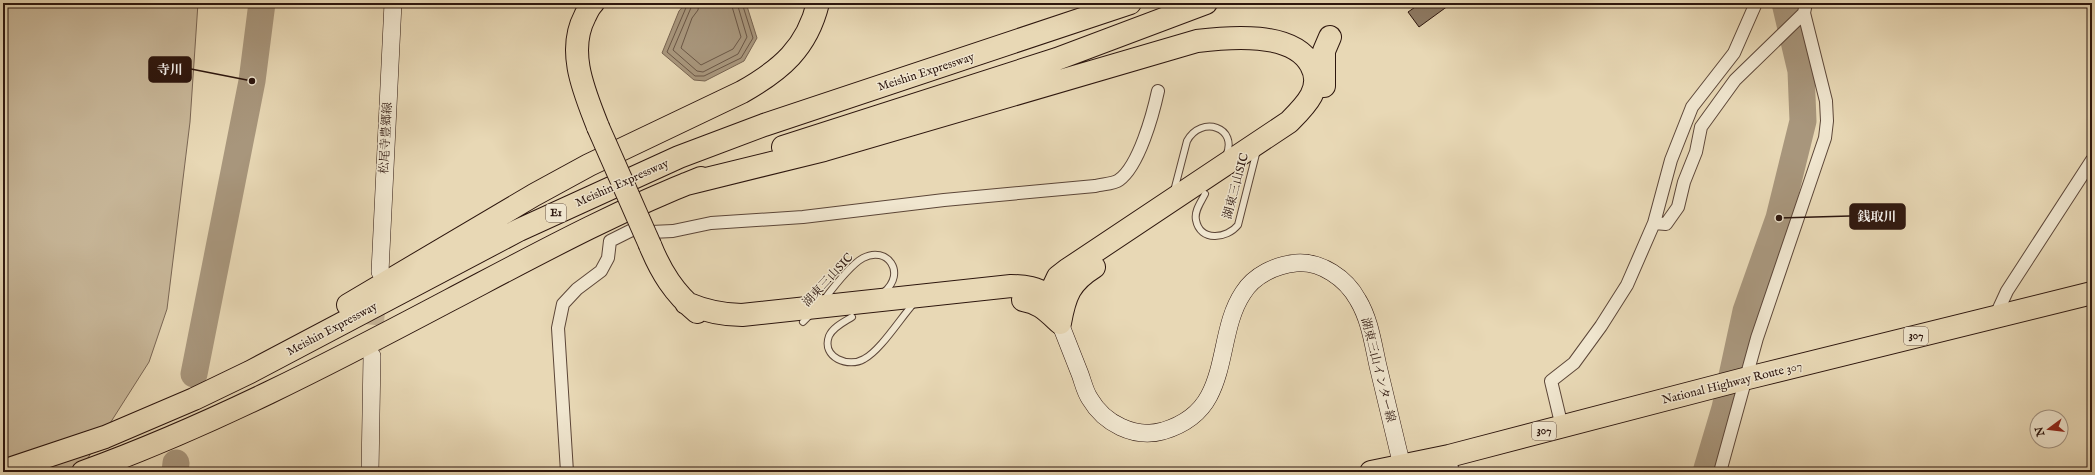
<svg xmlns="http://www.w3.org/2000/svg" width="2095" height="475" font-family="'IM FELL English','Noto Serif JP',serif">
<style>
.green{fill:#c8b799;stroke:#7a6654}
.water{fill:#a8967c;stroke:#776350}
.lines{fill:none;stroke-linecap:round;stroke-linejoin:round}
.shore{stroke:#6a5645;stroke-width:1}
.river{stroke:#a8967c;stroke-width:27}
.building{fill:#8e7b65;stroke:#2d160e}
.secondary-tunnel{stroke:#c3b194;stroke-width:17;stroke-dasharray:17 8;stroke-linecap:butt}
.lane-casing{stroke:#5c4638;stroke-width:8}
.street-casing{stroke:#5c4638;stroke-width:14}
.secondary-casing{stroke:#2d160e;stroke-width:18}
.highway-casing{stroke:#2d160e;stroke-width:24}
.lane{stroke:#f0e6cf;stroke-width:6}
.street{stroke:#f0e6cf;stroke-width:12}
.secondary{stroke:#f0e6cf;stroke-width:17}
.highway{stroke:#e8d8b5;stroke-width:22}
.highway-bridge-casing{stroke:#2d160e;stroke-width:24;stroke-linecap:butt}
.highway-bridge{stroke:#e8d8b5;stroke-width:22}
.labels{text-anchor:middle;dominant-baseline:central;stroke-width:3;stroke-linejoin:round;paint-order:stroke}
.shield{fill:#f0e6cf;stroke:#685448;stroke-width:1}
.shield-label{font-size:11px;font-weight:bold;fill:#2d160e}
.street-label{font-size:12px;fill:#2d160e;stroke:#f0e6cf}
.leader{fill:none;stroke:#2d160e;stroke-width:1.5}
.callout-dot{fill:#2d160e;stroke:#f0e6cf;stroke-width:1.5}
.callout{fill:#2d160e;stroke:#2d160e;stroke-width:1.5}
.callout-label{font-size:13px;text-anchor:middle;font-weight:bold;fill:#fff}
</style>
<rect width="100%" height="100%" fill="#e8d8b5"/>
<filter id="stains"><feTurbulence type="fractalNoise" baseFrequency=".005" numOctaves="4"/><feColorMatrix values="0 0 0 0 .2 0 0 0 0 .09 0 0 0 0 .02 0 0 0 .5 -.17"/></filter>
<radialGradient id="worn" r=".72"><stop offset=".6" stop-color="#630" stop-opacity="0"/><stop offset="1" stop-color="#630" stop-opacity=".3"/></radialGradient>
<path class="green" d="M3,3H198L190,122L167,309L149,362L79,472H3Z"/>
<path class="water" d="M686,3H746L757,38L744,61L705,81L694,80L662,53L679,11Z"/>
<g class="lines">
<path class="shore" d="M688,3L667,52L695,76H704L741,58L753,38L742,3
M693,3L673,50L697,71L703,72L738,54L747,37L737,3
M699,3L698,10L692,18L681,48L701,65L733,49L741,37L731,3"/>
<path class="river" d="M194,374L252,81L262,3
M175,472L176,463
M1706,472L1725,408L1746,311L1779,218L1803,121L1801,71L1785,3"/>
</g>
<path class="building" d="M1421,3H1452L1419,27L1408,12Z"/>
<g class="lines">
<path class="secondary-tunnel" d="M373,350L378,295"/>
<g class="lane-casing">
<path id="lane" d="M1174,191L1187,141C1201,115 1239,127 1226,156
M1205,194C1201,202 1194,211 1196,220C1200,242 1227,239 1238,225L1257,150
M823,301C832,289 850,265 863,258C887,245 907,273 884,292
M852,317C844,322 833,327 829,336C821,358 849,368 864,359C881,350 901,317 915,302
M803,322L811,314"/>
</g>
<g class="street-casing">
<path id="street" d="M1654,223L1666,224L1678,207L1684,182L1696,152L1701,127L1735,80L1804,13
M1995,317L2007,291L2092,160
M1562,427L1551,381L1574,363L1601,326L1627,285L1654,223L1671,160L1692,107L1734,53L1756,3
M1449,456L1453,472
M567,472L558,328L563,304L577,289L601,271L608,258L610,241L632,230L651,232L673,231L711,223L803,217L944,200L1095,186C1102,184 1114,184 1119,180C1139,166 1153,114 1158,91
M1720,472L1757,338L1825,138L1827,121L1826,101L1804,13L1806,3"/>
</g>
<g class="secondary-casing">
<path id="secondary" d="M380,272L393,3
M1056,313C1064,333 1072,354 1080,374C1083,382 1085,392 1090,399C1104,423 1134,439 1163,431C1183,425 1199,415 1209,396C1226,364 1223,323 1243,293C1254,275 1276,265 1296,263C1321,261 1346,278 1358,300C1370,320 1373,344 1378,366C1386,399 1394,432 1402,466
M370,472L372,356"/>
</g>
<g class="highway-casing">
<path id="highway" d="M593,3C589,7 587,12 585,16C566,52 585,93 598,127
M1324,86V51L1330,37
M783,147L1057,59L1206,3
M686,184L824,150L1197,41C1229,37 1293,31 1311,65C1324,88 1305,106 1289,122L1067,270L1058,277L1049,296C1036,288 1026,286 1011,286L742,315C722,315 705,311 686,303
M650,245C661,272 674,293 697,312
M1023,300C1039,302 1048,312 1060,323
M348,305L534,195L589,165L742,92C781,70 807,48 818,3
M1060,323C1065,295 1070,282 1094,267
M3,471L105,437L194,399L250,372L519,230L679,157L764,125L1130,3
M83,472C210,426 331,363 450,300C532,257 614,212 701,178
M1371,472L1449,456L1748,378L2092,293"/>
</g>
<use href="#lane" class="lane"/>
<use href="#street" class="street"/>
<use href="#secondary" class="secondary"/>
<use href="#highway" class="highway"/>
<g class="highway-bridge-casing">
<path id="highway-bridge" d="M598,127L650,245"/>
</g>
<use href="#highway-bridge" class="highway-bridge"/>
</g>
<g class="labels">
<g class="shield">
<rect x="546" y="204" width="20" height="18" rx="3"/>
<rect x="1904" y="327" width="24" height="18" rx="3"/>
<rect x="1532" y="422" width="24" height="18" rx="3"/>
</g>
<g class="shield-label">
<text x="556" y="213">E1</text>
<text x="1916" y="336">307</text>
<text x="1544" y="431">307</text>
</g>
<g class="street-label">
<text transform="translate(926 72) rotate(-18)">Meishin Expressway</text>
<text transform="translate(386 138) rotate(-87)">松尾寺豊郷線</text>
<text transform="translate(622 183) rotate(-24)">Meishin Expressway</text>
<text transform="translate(1236 186) rotate(-75)">湖東三山SIC</text>
<text transform="translate(828 280) rotate(-47)">湖東三山SIC</text>
<text transform="translate(332 329) rotate(-28)">Meishin Expressway</text>
<text transform="translate(1378 370) rotate(76)">湖東三山インター線</text>
<text transform="translate(1732 383) rotate(-14)">National Highway Route 307</text>
</g>
</g>
<path class="leader" d="M252 81L191 69M1779 218L1850 216"/>
<g class="callout-dot">
<circle cx="252" cy="81" r="4"/>
<circle cx="1779" cy="218" r="4"/>
</g>
<g class="callout">
<rect x="149" y="57" width="42" height="25" rx="4"/>
<rect x="1850" y="204" width="55" height="25" rx="4"/>
</g>
<g class="callout-label">
<text x="170" y="74">寺川</text>
<text x="1877" y="221">銭取川</text>
</g>
<rect width="2095" height="475" fill="none" stroke="#e8d8b5" stroke-width="16"/>
<rect x="4" y="4" width="2087" height="467" fill="none" stroke="#2d160e" stroke-width="2"/>
<rect x="8" y="8" width="2079" height="459" fill="none" stroke="#2d160e"/>
<g transform="translate(2049 429) rotate(255)"><circle r="19" fill="#f0e6cf" stroke="#a29382"/>
<path d="M0-3L7 15L0 10L-7 15Z" fill="#8f2418"/>
<text y="-6" font-size="11" font-weight="bold" text-anchor="middle" fill="#2d160e">N</text>
</g>
<rect width="100%" height="100%" filter="url(#stains)"/>
<rect width="100%" height="100%" fill="url(#worn)"/>
</svg>
